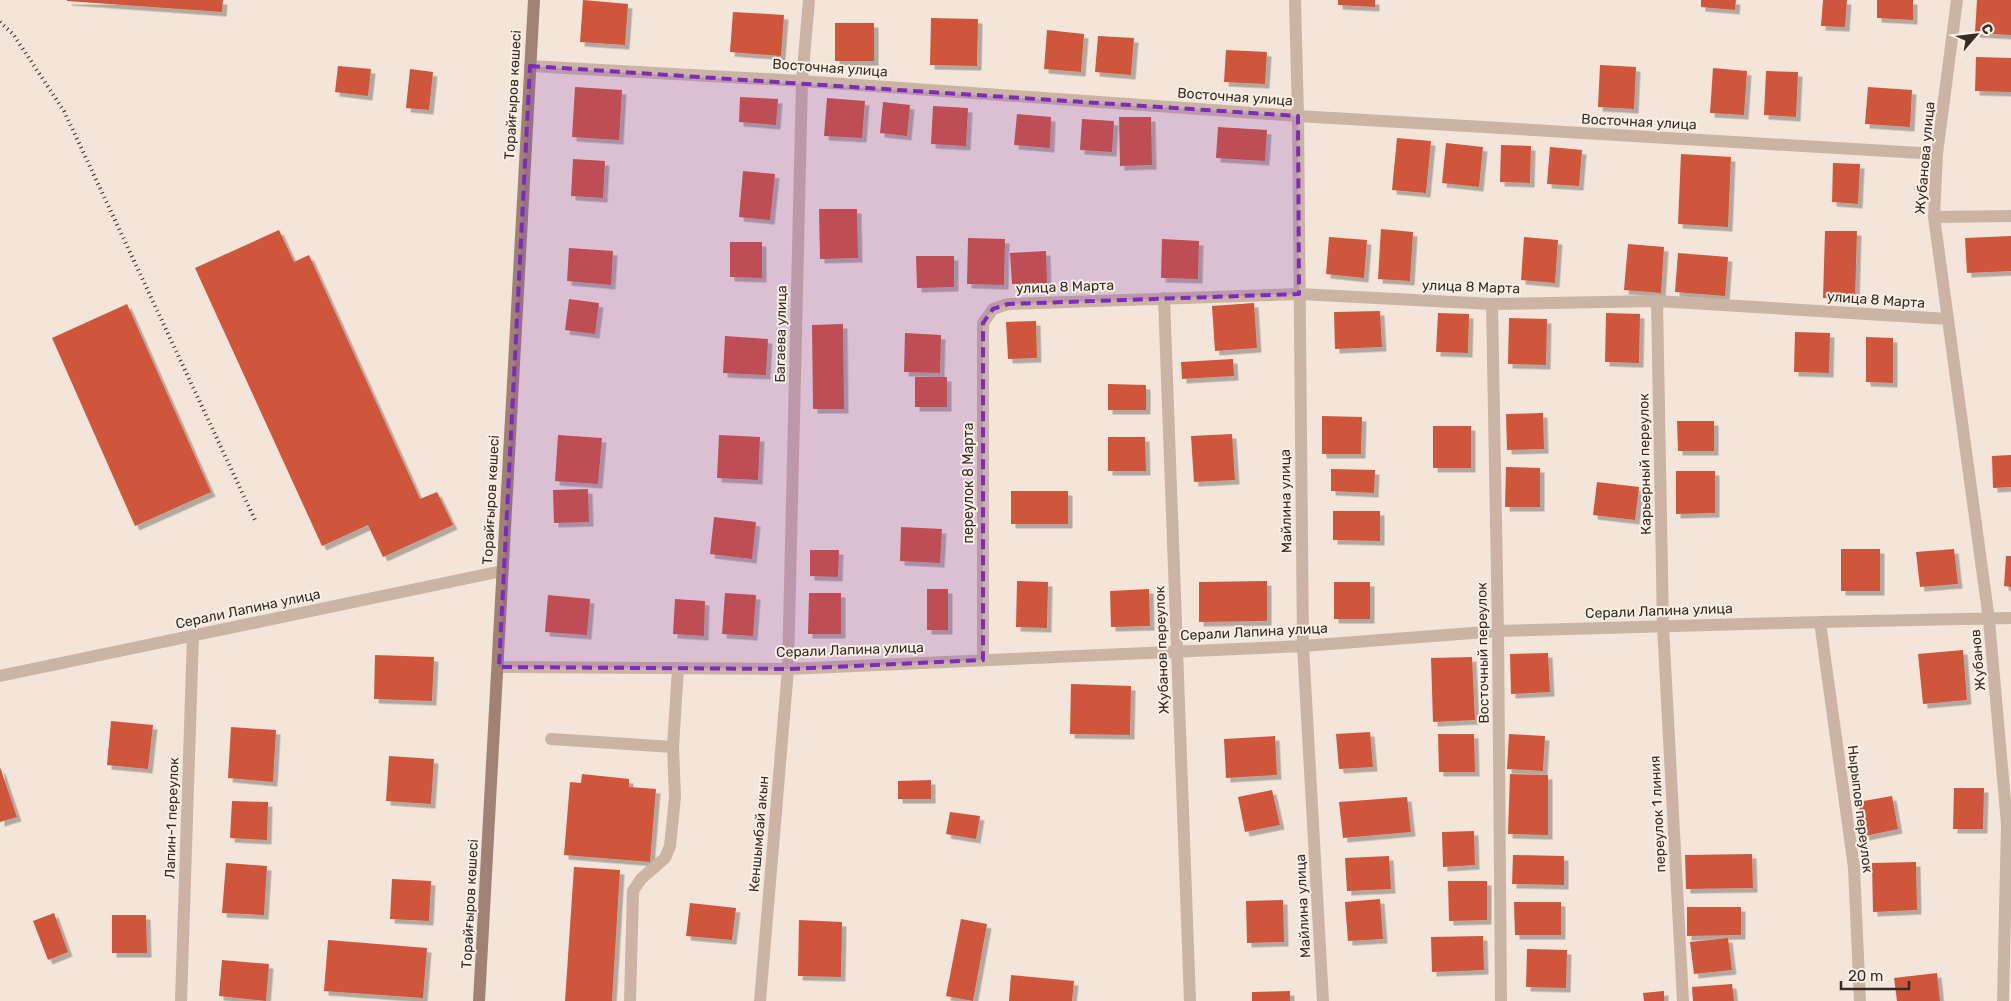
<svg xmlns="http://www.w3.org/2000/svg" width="2011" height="1001" font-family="Rubik,sans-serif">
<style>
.building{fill:#cf563b;filter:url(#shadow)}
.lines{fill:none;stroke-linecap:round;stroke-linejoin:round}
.lane{stroke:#ccb4a4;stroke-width:12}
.street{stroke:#ccb4a4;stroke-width:12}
.secondary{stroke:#a08275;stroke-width:12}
.rail{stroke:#372b26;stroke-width:4;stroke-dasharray:1 4;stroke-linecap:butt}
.marked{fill:#7b2cbf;fill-opacity:0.2;stroke:#7b2cbf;stroke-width:4;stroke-dasharray:10 6;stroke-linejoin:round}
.labels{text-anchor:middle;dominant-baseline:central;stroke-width:4;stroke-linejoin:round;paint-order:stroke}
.street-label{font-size:14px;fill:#372b26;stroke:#fbf0e6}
</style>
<defs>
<filter id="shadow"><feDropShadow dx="4.5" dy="4.5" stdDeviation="0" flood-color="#0004"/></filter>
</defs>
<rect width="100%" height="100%" fill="#f3e5d9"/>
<path class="building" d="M67,0H223L222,12L67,1Z
M583,0L628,4L625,45L580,42Z
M1338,0H1375V7L1338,5Z
M1701,0H1736L1735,10L1701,7Z
M1823,0H1847L1845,27L1821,26Z
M1877,0H1913V20L1877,18Z
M1977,0H2011V35L1975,33Z
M733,12L784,15L781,56L730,52Z
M931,18L978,19L977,66L930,65Z
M835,23H874V61H835Z
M1047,30L1084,34L1081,72L1044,69Z
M1098,36L1134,38L1131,75L1095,72Z
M1226,50L1267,52L1265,84L1224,82Z
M1976,57L2011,58V92L1975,91Z
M1600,65L1636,67L1634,109L1598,107Z
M338,66L371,69L368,96L335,92Z
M1713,68L1747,71L1744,115L1710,113Z
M410,69L433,72L429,110L406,108Z
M1766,71L1798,72L1796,117L1764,115Z
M575,87L622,90L619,140L572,137Z
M1868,87L1912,90L1910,127L1865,124Z
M740,97L778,99L776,125L739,122Z
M827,98L865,101L862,138L824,136Z
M883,102L910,105L907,136L880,133Z
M933,106L968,108L966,146L931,144Z
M1017,114L1051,117L1050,148L1014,145Z
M1119,117H1151L1152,165L1120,166Z
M1082,119L1114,121L1112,152L1080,150Z
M1218,127L1267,130L1265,161L1216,158Z
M1397,138L1431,141L1426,193L1392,190Z
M1446,143L1483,147L1479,187L1442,183Z
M1501,145L1531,146L1530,183L1500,182Z
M1550,147L1582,150L1579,186L1547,184Z
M1681,154L1731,157L1728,227L1678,224Z
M573,159L605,161L603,198L571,196Z
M1833,163L1860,164L1858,204L1832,202Z
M743,171L775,174L770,220L739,217Z
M819,209H857L858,258L820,259Z
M1381,229L1413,232L1410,281L1378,279Z
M279,230L294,262L309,255L420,499L437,492L453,525L383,557L368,525L322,546L195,268Z
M1825,231H1857L1855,299L1823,298Z
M2011,236V271L1967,273L1965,238Z
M1329,237L1367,240L1364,278L1326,274Z
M1524,237L1558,240L1555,283L1521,280Z
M968,238L1005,239L1004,285L967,284Z
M1162,239L1199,241L1198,279L1161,278Z
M730,242H762V278L730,277Z
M1628,244L1664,247L1661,293L1624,290Z
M569,248L613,251L611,285L567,281Z
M1046,251L1047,283L1012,284L1010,253Z
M1678,253L1728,257L1725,296L1675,292Z
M916,256H954V287L917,288Z
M569,299L599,303L595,334L565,330Z
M1254,303L1257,348L1215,351L1212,306Z
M127,304L211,492L135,526L52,338Z
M1380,311L1382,347L1335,349L1334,312Z
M1438,313L1469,314L1468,353L1436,352Z
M1606,313L1640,314L1639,363L1605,362Z
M1509,318L1547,319L1546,365L1508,364Z
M1036,321L1037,358L1008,359L1006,322Z
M843,324L844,409H813L812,325Z
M1795,332L1830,333L1829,373L1794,372Z
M905,333L941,335L940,373L904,372Z
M725,336L768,339L766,375L723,373Z
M1866,337L1893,338V383L1866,382Z
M1233,359L1234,376L1182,379L1181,362Z
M915,377H947V407H915Z
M1108,384L1146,385V410H1108Z
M1543,413L1544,449L1507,450L1506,414Z
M1322,416L1362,417L1361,454H1322Z
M1677,421H1714V451H1678Z
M1433,426H1471V468H1433Z
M1232,434L1235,480L1194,482L1191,436Z
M558,435L602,438L598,484L555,481Z
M719,435L760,437L758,480L717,478Z
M1108,437H1145L1146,471H1108Z
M2011,455V487L1993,488L1992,456Z
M1506,467L1540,468V507H1505Z
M1331,469L1375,470L1374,493L1331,491Z
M1676,471H1715V513L1676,514Z
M1597,482L1639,487L1635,520L1593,515Z
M588,489L589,522L554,523L553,490Z
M1011,491H1068V524H1011Z
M1333,511H1380V541L1333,540Z
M714,517L756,522L752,559L710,554Z
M901,527L942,529L940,563L900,561Z
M1841,549H1880V591H1841Z
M1954,549L1958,584L1920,587L1916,552Z
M810,550H839L838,577L810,576Z
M2006,556H2011V587L2004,586Z
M1017,581L1048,582L1047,628L1016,627Z
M1267,581V621L1199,622V582Z
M1334,582H1370V619H1334Z
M927,589H948V630H927Z
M1149,589L1150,626L1111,627L1110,591Z
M725,593L756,595L753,636L722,634Z
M809,593H841V634H808Z
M548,595L590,599L587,635L545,632Z
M675,599L705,601L704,636L673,634Z
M1963,650L1967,700L1923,704L1918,654Z
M1548,653L1550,692L1511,694L1510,654Z
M375,655L434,657L432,701L374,699Z
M1472,657L1475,720L1433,722L1431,658Z
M1071,684L1131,686L1130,735L1070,734Z
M111,721L153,725L148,769L107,765Z
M231,727L276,730L273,782L228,778Z
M1370,732L1373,767L1339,769L1336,734Z
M1438,734H1474L1475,772H1439Z
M1509,734L1545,736L1543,771L1507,769Z
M1275,736L1277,775L1226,778L1224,739Z
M389,756L434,759L431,804L386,801Z
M0,767L17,817L0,822Z
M582,774L629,779V787L656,789L650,862L564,855L570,782L581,783Z
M1510,774L1548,775V835L1508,834Z
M931,780V799H898V781Z
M1954,788H1984L1983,829H1953Z
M1272,790L1280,825L1245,832L1238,797Z
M1892,796L1898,829L1865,836L1858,802Z
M1407,797L1411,832L1343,838L1339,802Z
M232,801L268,802L267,840L230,838Z
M950,812L980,816L976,839L946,834Z
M1474,831L1475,865L1443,867L1442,832Z
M1752,854L1753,888L1686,889L1685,855Z
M1513,855L1564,856V885L1512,884Z
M1389,856L1391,889L1347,891L1345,858Z
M1916,862L1917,910L1873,912L1872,863Z
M226,863L267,866L264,915L222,913Z
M574,867L620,870L612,1001H565Z
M392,879L431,881L429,921L390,919Z
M1448,881H1487V920L1449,921Z
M1380,899L1383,939L1348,941L1345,902Z
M1283,900L1284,942L1247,943L1246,901Z
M1514,902H1561V935H1515Z
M690,903L736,908L732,940L686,936Z
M1687,907H1741V935L1687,936Z
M54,913L68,952L48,960L33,921Z
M112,915H146L147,953H112Z
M961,919L987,924L973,1001L946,996Z
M799,920L842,922L841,977L798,976Z
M1483,936L1484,970L1432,972L1431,937Z
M1728,938L1732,970L1694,974L1690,942Z
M328,940L427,948L423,998L324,991Z
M1527,949L1567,950L1566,988L1526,987Z
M222,960L269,964L266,1001L219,996Z
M1937,973L1940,1001H1897L1894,978Z
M1011,975L1074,981L1072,1001H1009Z
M1732,984L1734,1001H1693L1692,987Z
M1290,991V1001H1252V992Z
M1664,991V1001H1644L1643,993Z"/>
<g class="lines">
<path class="lane" d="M551,739L673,747
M630,1001L633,891L641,879L665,858L670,846L675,797L673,747L678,668"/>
<path class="street" d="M1295,0L1298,116L1303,646L1323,1001
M1957,0L1937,154L1934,217L1989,620L2007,824L2003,1001
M530,66L802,81L1298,116L1937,154
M1934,217L2011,216
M1164,298L1190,1001
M1657,301L1663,626L1683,1001
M1492,304L1498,631L1501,1001
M1820,622L1854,868L1860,1001
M983,660V323L993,309L1008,304L1299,294L1492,304L1657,301L1948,319
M499,667L788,669L1303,646L1498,631L1820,622L2011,618
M0,676L502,571
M181,1001L193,635
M760,1001L788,669L802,81L809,0"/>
<path class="secondary" d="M479,1001L534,0"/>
<path class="rail" d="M0,22L13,34L64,111L255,520"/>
</g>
<path class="marked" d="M530,66L1298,116L1299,294L1008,304L993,309L983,323V660L788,669L499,667Z"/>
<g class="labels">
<g class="street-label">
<text transform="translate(830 68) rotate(4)">Восточная улица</text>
<text transform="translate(513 95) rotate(-87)">Торайғыров көшесі</text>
<text transform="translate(1235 97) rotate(4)">Восточная улица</text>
<text transform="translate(1639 122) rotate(3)">Восточная улица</text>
<text transform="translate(1925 158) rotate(-85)">Жубанова улица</text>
<text transform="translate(1065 287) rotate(-2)">улица 8 Марта</text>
<text transform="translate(1471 287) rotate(2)">улица 8 Марта</text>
<text transform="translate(1876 300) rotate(4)">улица 8 Марта</text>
<text transform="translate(781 334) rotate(-89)">Багаева улица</text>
<text transform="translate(1645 464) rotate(-91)">Карьерный переулок</text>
<text transform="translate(968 483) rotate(-90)">переулок 8 Марта</text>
<text transform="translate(491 500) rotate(-87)">Торайғыров көшесі</text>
<text transform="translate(1286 501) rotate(-91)">Майлина улица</text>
<text transform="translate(248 609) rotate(-12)">Серали Лапина улица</text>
<text transform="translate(1659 611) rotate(-2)">Серали Лапина улица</text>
<text transform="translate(1254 632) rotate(-3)">Серали Лапина улица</text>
<text transform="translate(850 650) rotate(-2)">Серали Лапина улица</text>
<text transform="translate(1162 650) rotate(-92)">Жубанов переулок</text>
<text transform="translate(1483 653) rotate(-91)">Восточный переулок</text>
<text transform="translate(1978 660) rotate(-95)">Жубанов</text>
<text transform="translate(1860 809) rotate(83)">Нырыпов переулок</text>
<text transform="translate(1658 814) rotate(-93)">переулок 1 линия</text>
<text transform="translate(172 818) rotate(-88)">Лапин-1 переулок</text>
<text transform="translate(759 834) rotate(-85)">Кеншымбай акын</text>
<text transform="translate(470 904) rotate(-87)">Торайғыров көшесі</text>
<text transform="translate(1303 906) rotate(-93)">Майлина улица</text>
</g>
</g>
<g transform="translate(1976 35) rotate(62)" stroke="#fbf0e6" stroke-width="4" paint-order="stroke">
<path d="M0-4L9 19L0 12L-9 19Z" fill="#372b26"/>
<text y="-8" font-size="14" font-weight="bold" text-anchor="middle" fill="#372b26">С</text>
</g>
<path d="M1841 981v8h68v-8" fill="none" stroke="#372b26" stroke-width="2.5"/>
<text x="1848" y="981" font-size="15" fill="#372b26" stroke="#fbf0e6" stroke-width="4" paint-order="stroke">20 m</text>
</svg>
